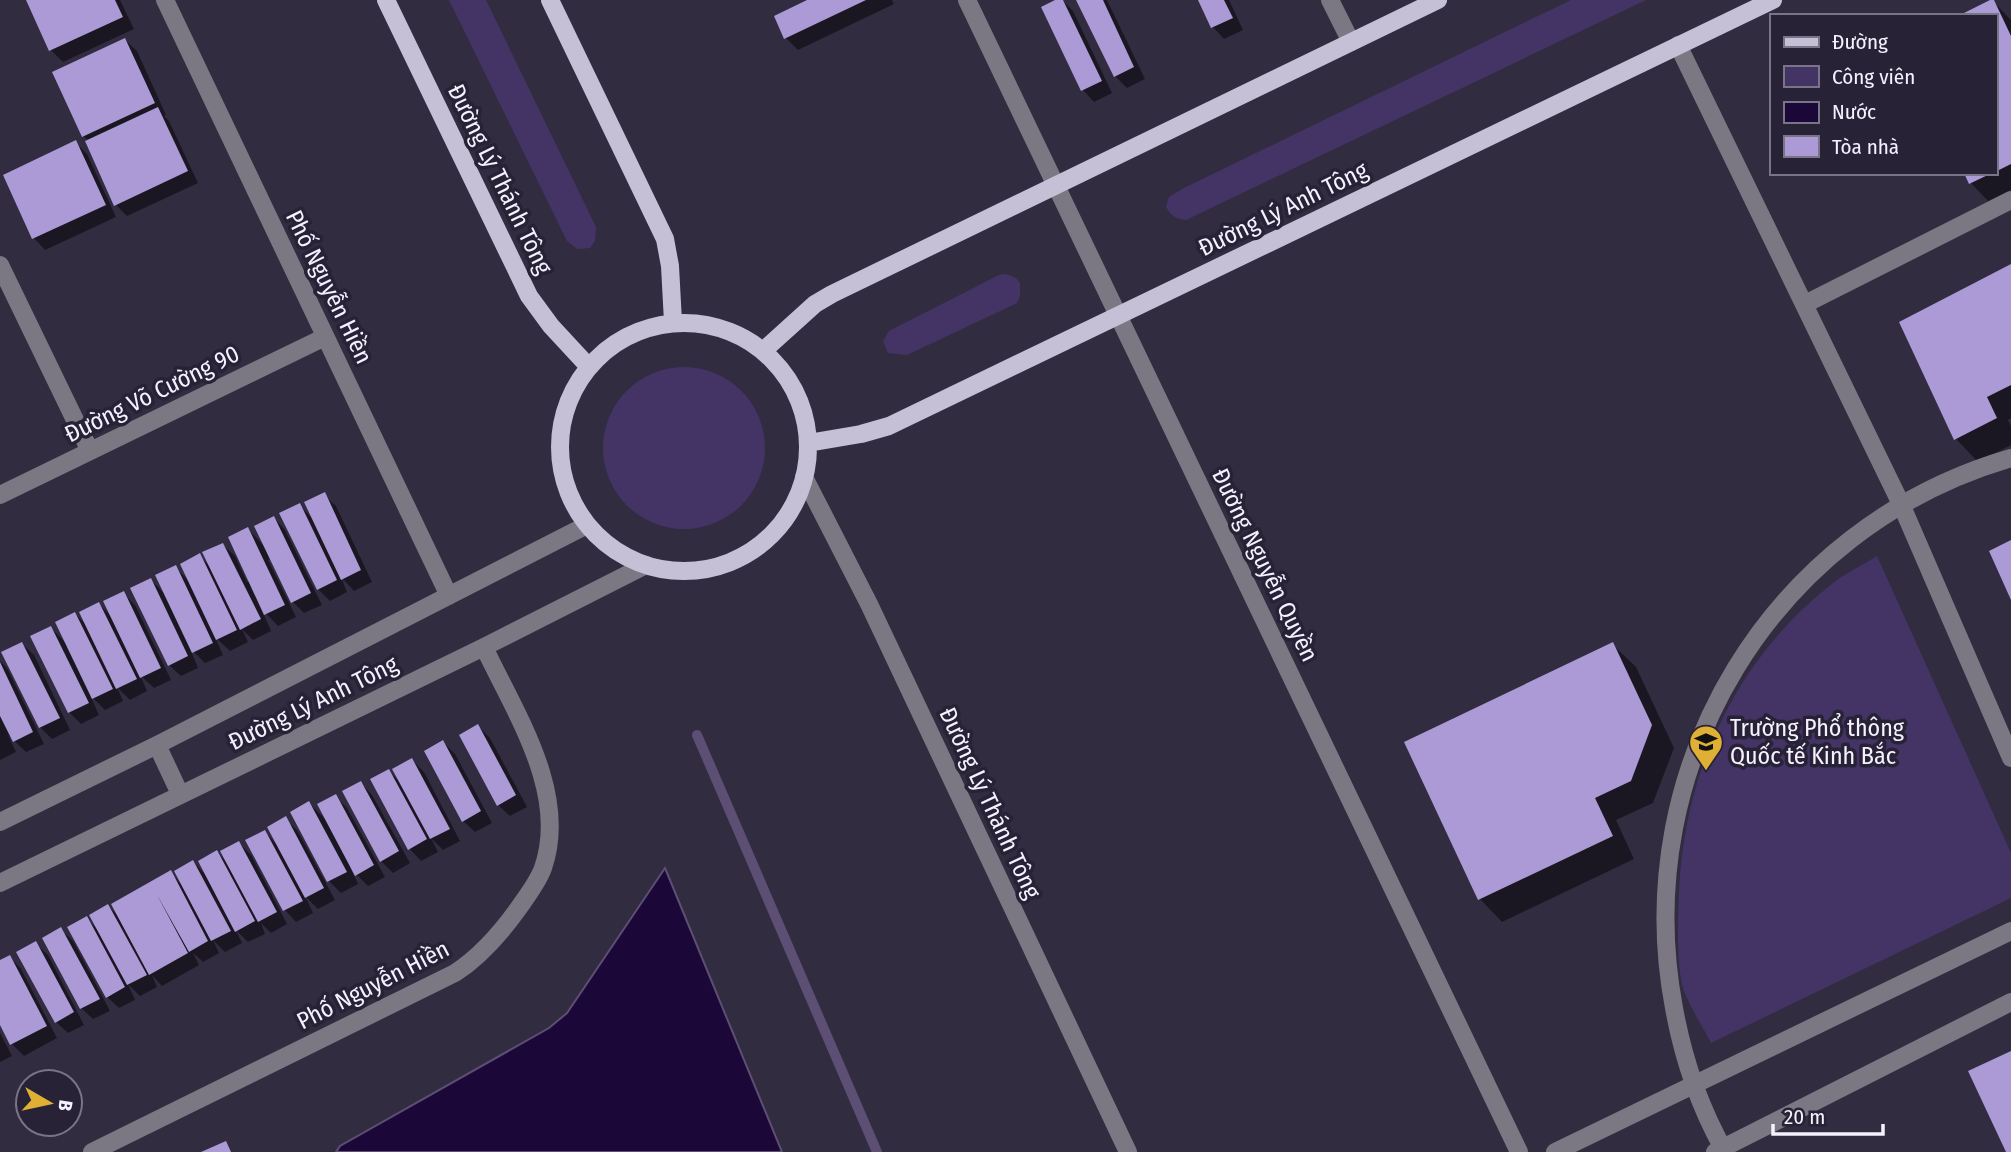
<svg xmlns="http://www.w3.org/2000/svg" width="2011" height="1152" font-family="'Fira Sans Condensed',sans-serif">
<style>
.green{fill:#443465}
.water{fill:#1c0838;stroke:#5d4e74;stroke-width:2}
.shadow{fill:#0007}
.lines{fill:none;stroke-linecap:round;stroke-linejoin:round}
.stream{stroke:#5d4e74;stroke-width:10}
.building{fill:#ab9ad5}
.minor{stroke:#7b7883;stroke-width:18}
.major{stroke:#c5c0d6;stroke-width:18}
.labels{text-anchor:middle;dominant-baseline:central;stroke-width:7;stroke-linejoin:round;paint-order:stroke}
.street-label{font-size:24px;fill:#f5f1ff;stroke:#282236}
.poi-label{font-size:24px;fill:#f5f1ff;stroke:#282236;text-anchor:start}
</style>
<rect width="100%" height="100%" fill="#322c41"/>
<path class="green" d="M449,0H486L596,227L595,241L590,248L577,249L567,241Z
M1571,0H1646L1186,220C1176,219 1171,216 1166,207L1169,197L1184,188Z
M1006,274L1016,278L1020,283V296L1017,303L907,355L888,353L883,341L889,331L999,275Z
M603 448a81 81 0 1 1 162 0a81 81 0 1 1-162 0Z
M1877,556L2011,853V898L1711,1043C1702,1026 1691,1008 1684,991C1676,968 1678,919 1679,895C1683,774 1735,659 1832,584C1845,573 1863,565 1877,556Z"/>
<path class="water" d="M665,868L782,1152H336L340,1146L549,1028L567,1013Z"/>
<path class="shadow" d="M28,0H120L134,29L63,62L51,50Z
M811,0H892L894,4L798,50L786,38L776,17Z
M1059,0H1062L1073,11L1112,93L1094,102L1083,90L1043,8Z
M1078,0H1107L1145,79L1127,88L1115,76Z
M1200,0H1229L1243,30L1224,39L1213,27Z
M1993,1L2011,20V190L1988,201L1971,183L1966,173H1995V16Z
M125,40L137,51L166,115L164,116L169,121L198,183L127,216L116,205L89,141L83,136Z
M75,142L87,154L116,217L45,250L34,238Z
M2011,266V418L2008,420L2011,426V445L1978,462L1956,439Z
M324,495L336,506L372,582L354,591L341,577L347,592L330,601L318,589L299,505L313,519Z
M274,518L285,530L322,605L304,613L293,602L271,558L268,560L296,617L278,626L261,608L271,631L253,640L242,629L248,642L230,651L215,637L223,655L205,663L190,648L198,668L181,676L169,665L151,580L166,595L175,567L190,582L199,556L211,567L223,545L235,556L247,582L250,581L248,529L265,547Z
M123,593L135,605L171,680L154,688L140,675L147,691L130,700L117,687L123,701L105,710L90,695L99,715L81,724L69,712L51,628L67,644L75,614L87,625L99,604L113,618Z
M22,644L34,655L70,730L52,739L40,727L4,652Z
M1613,645L1636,667L1674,748L1653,803L1616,820L1634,859L1502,922L1480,899L1407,743Z
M0,661L7,668L44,744L26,752L8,735L16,752L0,760Z
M478,726L490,738L527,807L510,816L498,805Z
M443,742L455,754L492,823L475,832L463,821Z
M412,760L424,772L460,841L443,850L431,838L438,852L421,861L410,849L372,780L389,771L401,783Z
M361,783L372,795L410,863L393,873L381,861Z
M335,796L347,808L385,877L368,886L351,869L358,884L341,893L329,881L292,812L309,803L326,820Z
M285,819L297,830L335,900L318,909L305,896L313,913L296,922L285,910L248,841L265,832L277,845Z
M239,843L251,855L287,924L271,933L261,923L265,934L248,942L235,929L242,943L225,952L213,940L219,953L203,962L193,953L199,965L162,986L152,975L157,987L140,996L128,984L135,1000L119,1008L107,997L87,919L98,930L108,906L119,917L170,872L181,884L193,862L206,875L217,852L227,863Z
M61,930L73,941L110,1011L93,1019L81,1008Z
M36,944L48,955L84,1025L68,1033L56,1022Z
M10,957L21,969L57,1038L24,1056L12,1044L0,1021V962Z
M0,1033L12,1056L0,1062Z"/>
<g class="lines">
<path class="stream" d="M697,735L877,1152"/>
</g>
<path class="building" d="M26,0H115L123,17L49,51Z
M807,0H866L784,39L774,16Z
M1055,0H1063L1102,81L1081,91L1041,7Z
M1076,0H1103L1134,67L1114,77Z
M1198,0H1224L1233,18L1211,28Z
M1990,0H1994L2011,36V164L1995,172V16H1958Z
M125,38L155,103L82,137L52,72Z
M158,107L188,171L114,206L85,141Z
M76,140L106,205L32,239L3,175Z
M1964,173H1992L1969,184Z
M2011,264V385L1987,397L1997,418L1954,440L1899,322Z
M325,492L361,570L341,580L304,502Z
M300,503L337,580L317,590L279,513Z
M274,516L311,593L291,603L254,526Z
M248,527L285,605L264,615L228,537Z
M2011,540V600L1989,551Z
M223,543L261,619L240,630L202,552Z
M200,553L237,630L216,640L180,564Z
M176,565L213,643L192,653L155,575Z
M151,578L188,656L168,666L130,588Z
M124,591L161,668L140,678L103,601Z
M99,602L137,679L116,689L79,612Z
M75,612L113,689L92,699L55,622Z
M51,626L89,703L68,713L30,636Z
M22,642L60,718L39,728L1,652Z
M1613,642L1652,725L1631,781L1595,798L1613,836L1478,900L1404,742Z
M0,662L33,732L13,742L0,716Z
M478,724L516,795L497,806L459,735Z
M443,740L481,811L462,822L424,751Z
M412,758L450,829L430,839L392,769Z
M389,769L427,839L408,850L370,779Z
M361,781L399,851L380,862L342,791Z
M336,794L374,865L355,876L317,804Z
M309,801L347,872L327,882L290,812Z
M286,816L324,888L305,898L267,827Z
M265,830L303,901L283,911L245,840Z
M239,841L277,912L258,922L220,851Z
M217,850L255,921L235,932L198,861Z
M193,860L231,931L211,941L174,871Z
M171,870L208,941L189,952L156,893L188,953L149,975L111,904Z
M108,904L147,975L127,985L89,915Z
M87,916L125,987L106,998L67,927Z
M61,927L100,999L80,1009L42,938Z
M36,941L74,1012L55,1023L16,952Z
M10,955L47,1026L10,1045L0,1025V960Z
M2011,1051V1152H2006L1968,1071Z
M226,1141L231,1152H201Z"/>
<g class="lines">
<path class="minor" d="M165,0L449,596
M967,0L1519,1152
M1330,0L1351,42
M1678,45L1901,504L2011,758
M0,265L90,451
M1805,304L2011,200
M804,477L869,604L1128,1152
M0,495L325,337
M157,745L180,794
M0,822L157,745L587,525
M0,883L484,647L646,565
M92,1152L455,973C481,956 500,934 518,909C527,896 538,882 543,868C569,793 515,713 484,647
M1555,1152L2011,931
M1715,1152L2011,1002
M1725,1152C1700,1108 1683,1058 1674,1008C1628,765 1773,527 2011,458"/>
<path class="major" d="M386,0L529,296L551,326L589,367
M550,0L665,239L670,266L673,322
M560 447a124 124 0 1 1 248 0a124 124 0 1 1-248 0Z
M764,350L815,304L832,294L1438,0
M808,443L861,434L889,426L1773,0"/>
</g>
<defs>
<g id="school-pin" transform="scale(1.75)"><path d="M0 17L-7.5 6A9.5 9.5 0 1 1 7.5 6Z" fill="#dfb034" stroke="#282236"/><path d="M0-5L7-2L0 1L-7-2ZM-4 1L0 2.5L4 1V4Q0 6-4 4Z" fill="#111"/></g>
</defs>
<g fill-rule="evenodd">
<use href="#school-pin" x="1706" y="742"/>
</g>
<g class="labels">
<g class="street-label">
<text transform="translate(500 179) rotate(64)">Đường Lý Thánh Tông</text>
<text transform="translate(1283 209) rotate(-26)">Đường Lý Anh Tông</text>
<text transform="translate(329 287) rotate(64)">Phố Nguyễn Hiền</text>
<text transform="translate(152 394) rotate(-26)">Đường Võ Cường 90</text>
<text transform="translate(1265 565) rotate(64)">Đường Nguyễn Quyền</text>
<text transform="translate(313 703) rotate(-26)">Đường Lý Anh Tông</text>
<text transform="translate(990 803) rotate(65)">Đường Lý Thánh Tông</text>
<text transform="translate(373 985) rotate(-27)">Phố Nguyễn Hiền</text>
</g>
<g class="poi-label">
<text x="1730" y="728">Trường Phổ thông<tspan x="1730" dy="28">Quốc tế Kinh Bắc</tspan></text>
</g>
</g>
<rect x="1770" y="14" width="228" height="161" fill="#282236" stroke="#7a7586" stroke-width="2"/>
<rect x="1784" y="37" width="35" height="10" fill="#c5c0d6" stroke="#7a7586" stroke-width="2"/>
<text x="1832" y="49" font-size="21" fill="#f5f1ff">Đường</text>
<rect x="1784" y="66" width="35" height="21" fill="#443465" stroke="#7a7586" stroke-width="2"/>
<text x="1832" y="84" font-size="21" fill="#f5f1ff">Công viên</text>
<rect x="1784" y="102" width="35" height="21" fill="#1c0838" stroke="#7a7586" stroke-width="2"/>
<text x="1832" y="119" font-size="21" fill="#f5f1ff">Nước</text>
<rect x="1784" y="136" width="35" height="21" fill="#ab9ad5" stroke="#7a7586" stroke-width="2"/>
<text x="1832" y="154" font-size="21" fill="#f5f1ff">Tòa nhà</text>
<g transform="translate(49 1103) rotate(99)"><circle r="33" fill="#282236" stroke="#7a7586" stroke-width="2"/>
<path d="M0-5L12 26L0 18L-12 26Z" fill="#dfb034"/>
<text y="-10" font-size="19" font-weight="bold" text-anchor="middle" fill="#f5f1ff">B</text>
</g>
<path d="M1773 1124v10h110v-10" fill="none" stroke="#f5f1ff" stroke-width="3.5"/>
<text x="1784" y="1124" font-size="21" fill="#f5f1ff" stroke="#282236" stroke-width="5" paint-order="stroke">20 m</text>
</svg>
